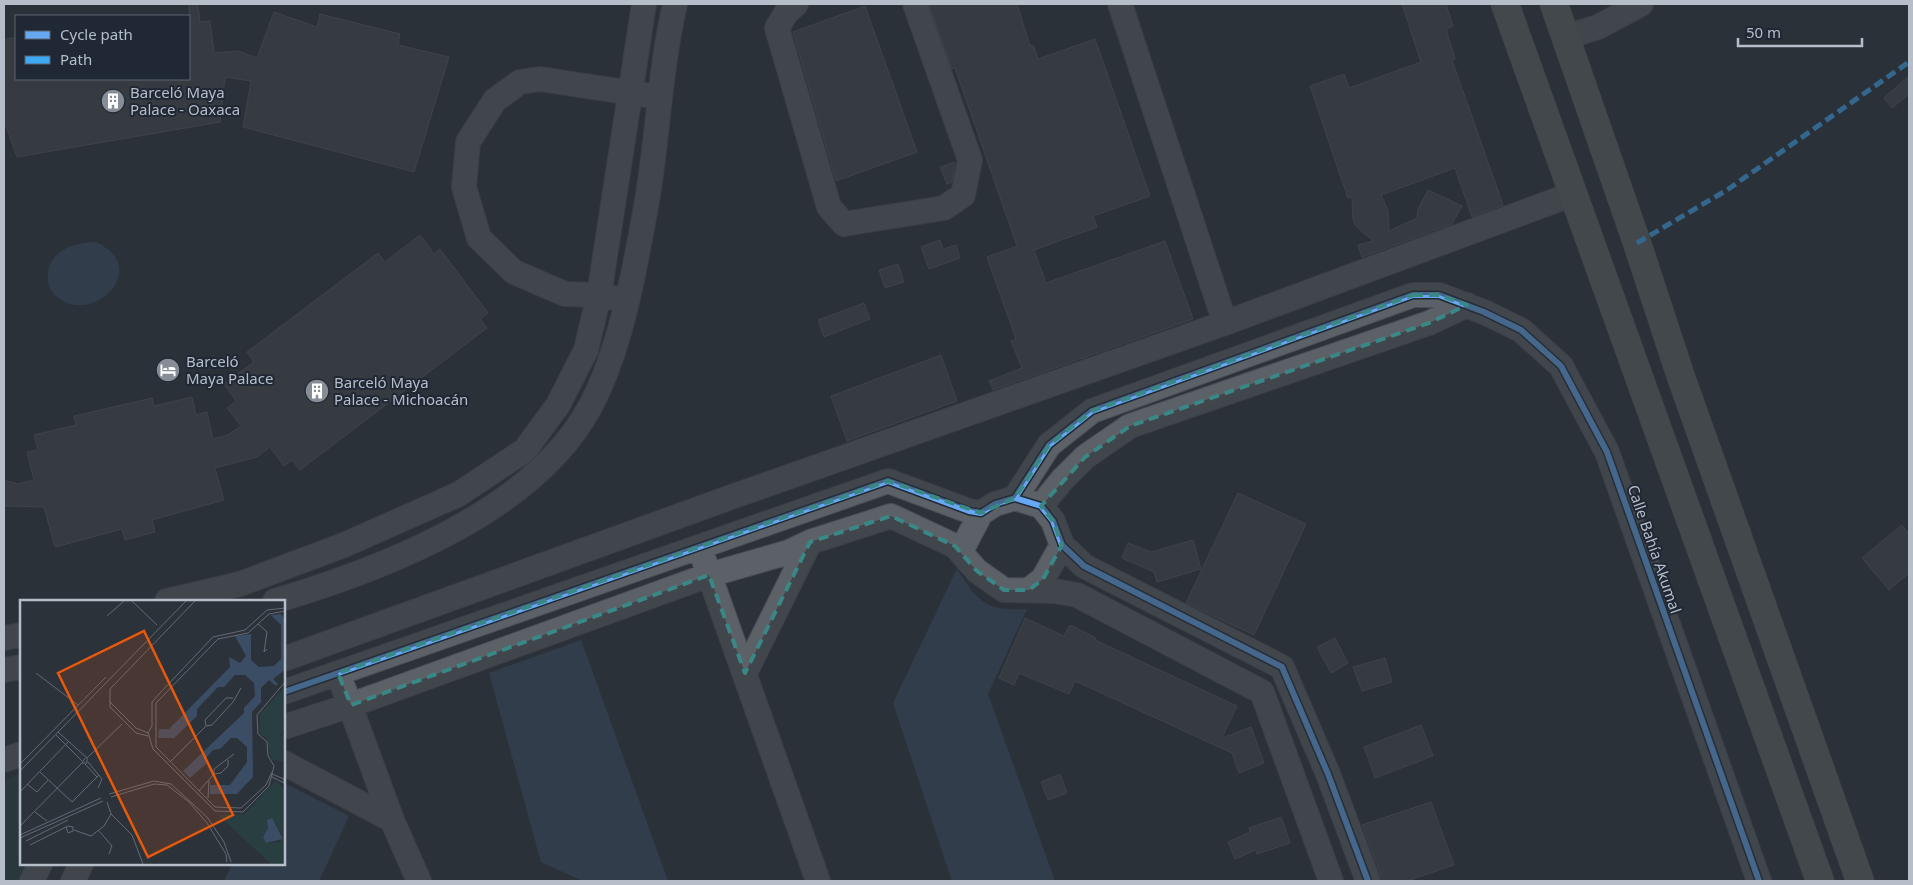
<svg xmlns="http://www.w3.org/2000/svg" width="1913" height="885" font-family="'Noto Sans',sans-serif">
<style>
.green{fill:#293e40}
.water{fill:#3b4d64}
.building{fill:#43484e;stroke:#545961}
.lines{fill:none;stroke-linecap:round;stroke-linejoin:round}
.minor-casing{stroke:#4a4e54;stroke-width:26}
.highway-casing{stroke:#494e55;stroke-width:29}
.minor{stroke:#5c6067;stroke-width:24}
.highway{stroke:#616467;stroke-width:28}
.quiet{stroke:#3fa9f5;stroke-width:5;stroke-dasharray:10 5;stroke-linecap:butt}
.cycleway-casing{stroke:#1f2834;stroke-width:9}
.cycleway{stroke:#66a8f1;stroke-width:6}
.marked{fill:none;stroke:#398885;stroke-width:4;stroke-dasharray:10 6;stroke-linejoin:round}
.labels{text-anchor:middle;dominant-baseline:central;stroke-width:4;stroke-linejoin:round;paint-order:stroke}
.poi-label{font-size:15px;fill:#b6beca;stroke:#1f2834;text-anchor:start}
.street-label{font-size:15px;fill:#b6beca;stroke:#1f2834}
.inset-road{fill:none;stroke:#636a73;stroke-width:1}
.view{fill:#e8590c;fill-opacity:0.15;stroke:#e8590c;stroke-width:2.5}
.inset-edge{fill:none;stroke:#b6beca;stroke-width:2.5}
</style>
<rect width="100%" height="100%" fill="#2c3239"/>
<path class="green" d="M21,773V864H28L19,881H4V780Z"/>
<path class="water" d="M95,242C155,267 89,331 54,294C49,288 47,281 48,273C51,249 75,243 95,242Z
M957,569C979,603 985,611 1027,609L988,694L1055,881H952L893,703Z
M581,640L668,881H583L541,862L489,673Z
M284,783L349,816L319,881H224L232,864H284Z"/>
<path class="building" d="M189,4H198L200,22L210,21L214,53L238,51L257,58L274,12L317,27L320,14L400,34L398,45L449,57L414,172L243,127L251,81L225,77L220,122L17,157L4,120V39L16,38V79H189Z
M929,4H1017L1030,46L1033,45L1038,59L1095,39L1150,196L1093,216L1097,227L1034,250L1046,283L1165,241L1193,319L993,390L989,381L1022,368L1011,341L1016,339L987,257L1017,246L955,68L952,69Z
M1402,4H1446L1453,26L1446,29L1455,59L1452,60L1503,205L1472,217L1455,168L1381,195L1388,211L1389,231L1417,218L1418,209L1428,190L1462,206L1452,224L1362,257L1358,245L1373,241L1356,226L1353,220L1352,197L1348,198L1310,86L1344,74L1349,88L1421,62Z
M865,6L917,152L836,181L793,32Z
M1909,76V94L1892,108L1884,98Z
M955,162L952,182L947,184L940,167Z
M420,235L434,254L440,249L488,313L480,319L487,328L300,470L292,460L284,466L270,447L257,457L215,468L224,500L152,520L155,532L125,540L122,529L55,547L44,507L4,506V480L18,484L34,480L27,452L38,450L34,435L76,425L74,416L152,398L154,406L192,397L196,415L207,412L213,439L228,435L241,426L227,408L236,401L224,384L254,362L247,352L378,253L385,262Z
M940,240L943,249L956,245L960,258L929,269L921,247Z
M898,264L904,282L885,288L879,270Z
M864,303L870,319L824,337L818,320Z
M941,355L957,401L847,441L831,396Z
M1238,493L1306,524L1254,635L1186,603Z
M1902,525L1909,534V573L1889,590L1862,558Z
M1193,540L1201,569L1157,582L1154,572L1122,558L1128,543L1151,552Z
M1025,618L1064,636L1070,625L1096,638L1095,640L1237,706L1222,738L1251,727L1264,763L1239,773L1232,753L1075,681L1069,694L1019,673L1014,685L999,678Z
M1335,638L1348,663L1331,673L1317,647Z
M1385,658L1392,682L1362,691L1353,667Z
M1421,725L1433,756L1375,778L1364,747Z
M1060,774L1067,793L1048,800L1041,782Z
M1431,802L1454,865L1407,881H1383L1362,825Z
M1281,817L1290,843L1257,854L1256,850L1235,859L1228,842L1250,832L1249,828Z"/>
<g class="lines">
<g class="minor-casing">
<path id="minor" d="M796,4L786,13L777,28L829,207L844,224L944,208L963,195L970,160L915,4
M1120,4L1225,323
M1566,37L1598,27L1641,4
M614,298L599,295L565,294L514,272L479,238L464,187L468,142L495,100L520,82L540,79L645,95
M1015,498L1049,445L1092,411L1413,295H1439L1484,312L1521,330L1561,366L1607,452L1759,881
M1041,506L1062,480L1085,457L1130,426L1429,323L1467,305
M961,551L981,513
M704,560L818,881
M1029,590L1043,579L1062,545
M167,601L240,584L344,545L459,494L525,450L558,405L586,350L599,295L644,4
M275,601C383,569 533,512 590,407C622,347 635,267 647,201C658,135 660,69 675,4
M4,638L21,635
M284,659L723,500L1225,323L1573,194
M4,670L21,667
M338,673L392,820L419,881
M745,673L810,542
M284,692L888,481L969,511L981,513L995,504L1015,498L1041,506L1053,521L1062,545L1084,566L1282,667L1328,774L1368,881
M284,727L351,705L709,575L789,552L810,542L891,516L955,546L977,571L1004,590L1054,591L1077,595L1262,692L1331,881
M4,760L21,754
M284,763L392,820
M32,881L40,864
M73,881L81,864"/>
</g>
<g class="highway-casing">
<path id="highway" d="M1505,4L1820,881
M1554,4L1637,243L1680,374L1860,881"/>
</g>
<use href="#minor" class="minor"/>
<use href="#highway" class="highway"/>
<path class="quiet" d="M1637,243L1727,190L1909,62"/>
<g class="cycleway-casing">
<path id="cycleway" d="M1015,498L1049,445L1092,411L1413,295H1439L1484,312L1521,330L1561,366L1607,452L1759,881
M284,692L888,481L969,511L981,513L995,504L1015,498L1041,506L1053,521L1062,545L1084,566L1282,667L1328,774L1368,881"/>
</g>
<use href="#cycleway" class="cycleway"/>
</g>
<path d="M0 0H1913V885H0ZM1413,295H1439L1467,305L1429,323L1130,426L1085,457L1041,506L1053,521L1062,545L1043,579L1029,590H1004L977,571L955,546L891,516L810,542L745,673L709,575L351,705L338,673L888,481L981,513L1015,498L1049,445L1092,411Z" fill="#2c3239" fill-opacity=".55" fill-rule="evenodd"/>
<path class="marked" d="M1413,295H1439L1467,305L1429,323L1130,426L1085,457L1041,506L1053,521L1062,545L1043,579L1029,590H1004L977,571L955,546L891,516L810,542L745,673L709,575L351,705L338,673L888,481L981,513L1015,498L1049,445L1092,411Z"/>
<defs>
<g id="building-disc" transform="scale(1.25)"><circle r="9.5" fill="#868d97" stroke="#1f2834"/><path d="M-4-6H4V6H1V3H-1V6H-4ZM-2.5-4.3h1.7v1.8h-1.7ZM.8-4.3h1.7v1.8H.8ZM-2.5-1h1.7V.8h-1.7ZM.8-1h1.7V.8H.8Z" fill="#fff"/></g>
<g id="hotel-disc" transform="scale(1.25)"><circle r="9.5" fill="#868d97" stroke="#1f2834"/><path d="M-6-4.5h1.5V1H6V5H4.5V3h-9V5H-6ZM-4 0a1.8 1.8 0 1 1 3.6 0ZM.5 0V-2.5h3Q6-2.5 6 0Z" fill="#fff"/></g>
</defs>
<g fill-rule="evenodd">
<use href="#building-disc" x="113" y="101"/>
<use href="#hotel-disc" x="168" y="370"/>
<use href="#building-disc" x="317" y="391"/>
</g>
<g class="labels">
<g class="poi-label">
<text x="130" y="92">Barceló Maya<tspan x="130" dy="17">Palace - Oaxaca</tspan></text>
<text x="186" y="361">Barceló<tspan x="186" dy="17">Maya Palace</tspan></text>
<text x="334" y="382">Barceló Maya<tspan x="334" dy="17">Palace - Michoacán</tspan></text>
</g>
<g class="street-label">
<text transform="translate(1655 549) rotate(71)">Calle Bahía Akumal</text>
</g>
</g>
<g transform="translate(20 600)">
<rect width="265" height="265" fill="#2c3239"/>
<path d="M265,86V125L260,137L263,134L265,136V162L251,159L247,139L240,134V114ZM255,181L265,189V264H251L198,215L225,214ZM247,220L256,224V230H261V242L249,243L243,236L248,228Z" fill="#293e40" fill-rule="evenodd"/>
<path d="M261,14L265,19V70L253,79L258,84L256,86L249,80L241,88V102L232,112L233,177L217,194H190V185H210L227,162V147L217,138H211L200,149L193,150L186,158V164L170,178L163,171L224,113V108L235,96L234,83L225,75H215L204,87H198L177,109V116L154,138H138L139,129H149L210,67L209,57L220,63L226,56L215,36L231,34V60L239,67L254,66L261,59V25L251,15ZM252,218L263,239L246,243L243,237L248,228L247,220Z" fill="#3b4d64"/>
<path class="inset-road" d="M112,1L137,25M265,8L247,10L225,30L193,37L140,93L132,102V126L128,133L133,149L195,211L223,212L249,186L254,166L248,156L247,142L238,134L237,115L265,82M87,16L104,1M238,24L247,32L244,52L247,49M16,73L58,105M89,101L116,128L128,133M186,126L185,120L206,98H213M38,132L67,158V163H62L65,158M36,135L62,161M128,136L116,133L90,107V89L175,1M67,158L102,124M68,162L82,179L78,188M150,162L186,126L192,125L213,102L221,88M0,164L86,77M65,164L77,177M0,171L166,1M20,172L52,202L79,175M252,172L246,185L221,208L195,207L136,147V103L198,39L228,33L249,14L265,11M194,174V169L214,154M252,177L264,183V179L252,174M7,184L17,192L28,180M179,191L194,174L201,173L208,166V160M0,192L48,142M89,194L134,181L151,184L187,217L204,242L211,262M91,197L134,184L147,185L169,202L187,223L206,254L207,262M188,198L189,181M15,212L27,221M91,214L112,235L123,264M0,226L62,163M54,230L71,236L84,226L91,214L87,202M79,231L92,246L89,254M0,235L81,198M0,238L83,201M6,241L48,220M10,245L48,226L53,227V231L48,233L46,227"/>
<path class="view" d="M124,31L213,215L128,257L38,73Z"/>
<rect width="265" height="265" class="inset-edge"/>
</g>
<rect width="1913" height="885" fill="none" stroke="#b6beca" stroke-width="10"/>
<rect x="15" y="15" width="175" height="65" fill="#1f2834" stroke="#5b6470"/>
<rect x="25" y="31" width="25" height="8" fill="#66a8f1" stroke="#5b6470"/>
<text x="60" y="40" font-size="15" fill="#b6beca">Cycle path</text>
<rect x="25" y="56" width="25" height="8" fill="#3fa9f5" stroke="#5b6470"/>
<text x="60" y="65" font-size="15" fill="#b6beca">Path</text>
<path d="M1738 38v8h124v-8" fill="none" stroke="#b6beca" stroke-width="2.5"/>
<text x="1746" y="38" font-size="15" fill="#b6beca" stroke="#1f2834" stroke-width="4" paint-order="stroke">50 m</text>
</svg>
